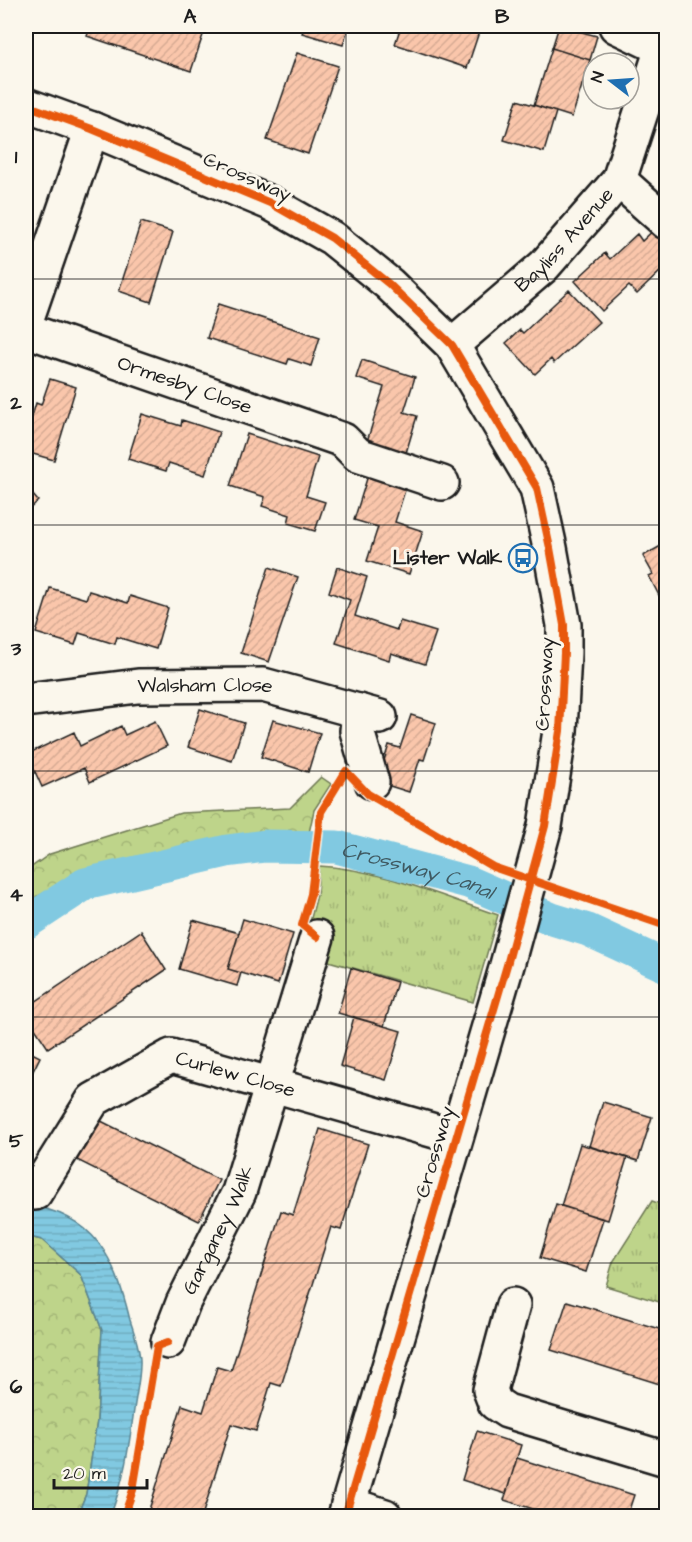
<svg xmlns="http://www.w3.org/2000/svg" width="692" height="1542" font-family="'Architects Daughter',sans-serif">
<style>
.grass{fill:url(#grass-tufts);stroke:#6d7853;stroke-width:1.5}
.forest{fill:url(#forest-crowns);stroke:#6d7853;stroke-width:1.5}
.water{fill:url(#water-rules);stroke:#598492;stroke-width:1.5}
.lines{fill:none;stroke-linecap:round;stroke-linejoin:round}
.canal{stroke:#81c9e1;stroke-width:33}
.building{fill:url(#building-hatch);stroke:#1c1c1c;stroke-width:1.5}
.minor-casing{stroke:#1c1c1c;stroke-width:38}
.minor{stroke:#fbf7ec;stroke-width:33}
.cycleway-casing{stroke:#fbf7ec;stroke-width:11}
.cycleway{stroke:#e8590c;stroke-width:8}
.grid{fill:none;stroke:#1c1c1c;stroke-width:1.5;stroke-opacity:0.55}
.labels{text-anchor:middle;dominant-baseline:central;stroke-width:6;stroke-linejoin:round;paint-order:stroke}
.street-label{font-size:20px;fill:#1c1c1c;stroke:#fbf7ec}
.poi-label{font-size:20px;font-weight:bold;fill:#1c1c1c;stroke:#fbf7ec;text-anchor:end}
.water-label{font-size:21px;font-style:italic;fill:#3f5961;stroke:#fbf7ec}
.neatline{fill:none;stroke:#1c1c1c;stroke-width:2}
.grid-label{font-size:20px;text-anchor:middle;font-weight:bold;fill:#1c1c1c}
</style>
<defs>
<pattern id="grass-tufts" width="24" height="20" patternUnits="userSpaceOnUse" patternTransform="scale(1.5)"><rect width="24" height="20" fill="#bed48a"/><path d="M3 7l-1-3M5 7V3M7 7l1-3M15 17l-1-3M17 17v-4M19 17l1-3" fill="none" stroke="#a3b576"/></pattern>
<pattern id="forest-crowns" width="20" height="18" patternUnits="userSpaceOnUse" patternTransform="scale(1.5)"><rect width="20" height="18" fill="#bed48a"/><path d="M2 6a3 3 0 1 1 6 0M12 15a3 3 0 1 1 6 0" fill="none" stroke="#a3b576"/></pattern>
<pattern id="water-rules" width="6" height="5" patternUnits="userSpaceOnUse" patternTransform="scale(1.5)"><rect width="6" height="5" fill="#81c9e1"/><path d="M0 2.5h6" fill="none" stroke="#6facc0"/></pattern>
<pattern id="building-hatch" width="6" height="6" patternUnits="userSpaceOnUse" patternTransform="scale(1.5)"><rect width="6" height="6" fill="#fac6ab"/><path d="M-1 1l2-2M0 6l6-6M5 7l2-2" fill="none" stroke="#d6aa93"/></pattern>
</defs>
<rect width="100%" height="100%" fill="#fbf7ec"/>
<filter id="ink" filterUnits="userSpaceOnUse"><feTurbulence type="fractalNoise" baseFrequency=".0167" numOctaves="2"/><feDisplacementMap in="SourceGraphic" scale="12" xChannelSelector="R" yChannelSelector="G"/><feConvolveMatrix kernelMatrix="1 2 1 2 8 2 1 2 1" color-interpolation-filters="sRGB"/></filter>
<g filter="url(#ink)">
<path class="grass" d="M319,866C380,869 440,896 498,915L473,1002L325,960L309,926L317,895Z
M652,1201L666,1206V1304L606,1286L613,1262Z"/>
<path class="forest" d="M321,777L331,784L314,810L307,842L236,838L87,869L26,903V871L50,854L181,813L290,808Z
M29,1237L42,1240L81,1275L102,1330L97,1421L86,1494L77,1516H26V1472L35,1441L26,1426V1248Z"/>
<path class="water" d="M26,1205C95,1214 115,1258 130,1320C134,1333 141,1351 140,1364C140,1379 136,1395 134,1410C129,1446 124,1482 110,1516H77L86,1494L97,1421L102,1330L81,1275L42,1240L26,1236Z"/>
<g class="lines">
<path class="canal" id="s1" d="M26,923L85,884L227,851L265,846L337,847L468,882L552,919L588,930L666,966"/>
</g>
<path class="building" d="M91,26H206L191,71L87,36Z
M305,26H349L343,45L302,33Z
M401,26H481L467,68L395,44Z
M559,26L597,36L590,60L552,48Z
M552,48L590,60L572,117L534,105Z
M297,53L338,66L308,154L267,140Z
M517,100L556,112L544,152L504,140Z
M141,222L173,232L151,302L119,291Z
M659,225L666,233V273L663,269L637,294L629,286L602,311L575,281L605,253L610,259L637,234L642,241Z
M569,290L599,322L554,363L551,359L535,374L506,343L520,330L523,333Z
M218,304L320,337L311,366L289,359L287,364L207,338Z
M362,360L415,377L404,412L417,416L403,463L364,451L384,387L356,378Z
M50,379L76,387L54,460L26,452V436L36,403L41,405Z
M142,414L181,426L182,420L219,432L205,475L169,463L166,471L128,459Z
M247,434L318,457L306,496L325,502L315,531L288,523L290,515L262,506L265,497L230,486Z
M370,469L408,481L395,522L423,531L409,574L367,561L378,527L354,520Z
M26,487L38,501L26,512Z
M666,543V621L661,611L666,609L649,576L653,574L643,556Z
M269,567L298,577L269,662L241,653Z
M337,567L367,577L355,616L397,630L400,621L436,632L425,664L391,653L389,660L336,643L350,600L329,592Z
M50,588L86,599L89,591L128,603L130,596L168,608L156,649L117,637L115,644L79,633L75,645L36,633Z
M200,709L244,723L232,761L188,747Z
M411,715L436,723L424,760L420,759L409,792L377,782L389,745L400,748Z
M273,720L320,733L308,772L261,757Z
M155,721L167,746L90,782L84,768L42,787L27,754L74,732L80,746L121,726L125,735Z
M243,919L293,934L278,984L228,969Z
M193,920L239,933L228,969L241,973L237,986L179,969Z
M141,931L166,970L48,1048L26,1015V1008Z
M351,968L397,982L384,1026L338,1013Z
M354,1017L401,1031L386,1080L340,1066Z
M26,1050L40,1057L26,1085Z
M603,1102L652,1117L638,1161L589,1146Z
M91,1116L219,1180L199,1221L71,1157Z
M320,1129L368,1144L341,1230L331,1227L281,1386L271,1383L256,1431L231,1424L202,1516H147L182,1405L203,1412L217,1367L231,1371L281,1211L293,1215Z
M580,1144L627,1158L608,1220L561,1206Z
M556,1204L603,1219L586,1272L540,1258Z
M567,1301L666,1331V1386L551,1350Z
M477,1431L521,1445L506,1494L462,1480Z
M517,1458L634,1495L627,1516H556L504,1500Z"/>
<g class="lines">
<g class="minor-casing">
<g id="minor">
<path d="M616,26L662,48"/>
<path d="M26,105L92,129L270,203L332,238L389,284L452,345L537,488L550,548L564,625V653L560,731L545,826L507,965L345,1516"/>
<path d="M619,180L666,222"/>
<path d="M26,321L92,129"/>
<path id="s2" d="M26,330L343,440L358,455L442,483"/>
<path id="s3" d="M452,345L544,266L619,180L662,48L666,44"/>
<path id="s4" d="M26,700L138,686L263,685L380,717"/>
<path d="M359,711L357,731L372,782"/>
<path id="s5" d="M35,1193L93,1100L171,1056L456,1137"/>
<path d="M513,1305L490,1390L495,1403L507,1411L666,1459"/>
<path id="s6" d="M168,1342L183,1303L239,1192L317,937"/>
<path d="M348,1504L385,1516"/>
</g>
</g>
<use href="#minor" class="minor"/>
<g class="cycleway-casing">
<path id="cycleway" d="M26,105L92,129L270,203L332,238L389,284L452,345L537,488L550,548L564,625V653L560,731L545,826L507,965L345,1516
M317,937L302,925L311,894L321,812L346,771L368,794L493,867L666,926
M124,1516L133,1490L157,1346L168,1342"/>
</g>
<use href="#cycleway" class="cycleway"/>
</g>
</g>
<path class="grid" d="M346,26V1516M26,279H666M26,525H666M26,771H666M26,1017H666M26,1263H666"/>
<defs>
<g id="bus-ring" transform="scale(1.5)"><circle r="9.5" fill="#fbf7ec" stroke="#1f6fb2" stroke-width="1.5"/><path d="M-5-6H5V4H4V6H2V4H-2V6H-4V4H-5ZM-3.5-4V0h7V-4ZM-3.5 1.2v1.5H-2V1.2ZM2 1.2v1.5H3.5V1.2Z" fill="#1f6fb2"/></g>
</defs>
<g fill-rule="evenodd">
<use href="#bus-ring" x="523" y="558"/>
</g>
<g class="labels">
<g class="street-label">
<text transform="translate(247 177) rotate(24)">Crossway</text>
<text stroke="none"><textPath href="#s3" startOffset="154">Bayliss Avenue</textPath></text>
<text stroke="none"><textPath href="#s2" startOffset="168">Ormesby Close</textPath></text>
<text transform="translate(545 684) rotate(-87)">Crossway</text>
<text stroke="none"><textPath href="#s4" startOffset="180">Walsham Close</textPath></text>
<text stroke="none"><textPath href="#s5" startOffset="266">Curlew Close</textPath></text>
<text transform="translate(435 1152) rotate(-74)">Crossway</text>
<text stroke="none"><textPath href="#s6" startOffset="123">Garganey Walk</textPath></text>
</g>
<g class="poi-label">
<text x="502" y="558">Lister Walk</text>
</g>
<g class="water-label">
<text stroke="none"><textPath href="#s1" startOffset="411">Crossway Canal</textPath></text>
</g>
</g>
<rect width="692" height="1542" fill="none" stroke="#fbf7ec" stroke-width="66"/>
<g transform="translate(611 81) rotate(287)"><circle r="28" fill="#fbf7ec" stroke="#a29f99" stroke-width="1.5"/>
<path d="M0-4.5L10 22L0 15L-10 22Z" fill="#1f6fb2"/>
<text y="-9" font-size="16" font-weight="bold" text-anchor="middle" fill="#1c1c1c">N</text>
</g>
<path d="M54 1479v9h93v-9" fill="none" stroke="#1c1c1c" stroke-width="3"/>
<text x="63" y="1479" font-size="18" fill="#1c1c1c" stroke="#fbf7ec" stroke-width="4.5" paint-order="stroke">20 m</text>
<rect x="33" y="33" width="626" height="1476" class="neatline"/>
<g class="grid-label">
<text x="190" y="23">A</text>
<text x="502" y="23">B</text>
<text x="16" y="163">1</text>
<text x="16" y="409">2</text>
<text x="16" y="655">3</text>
<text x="16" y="901">4</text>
<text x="16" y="1147">5</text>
<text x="16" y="1393">6</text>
</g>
</svg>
